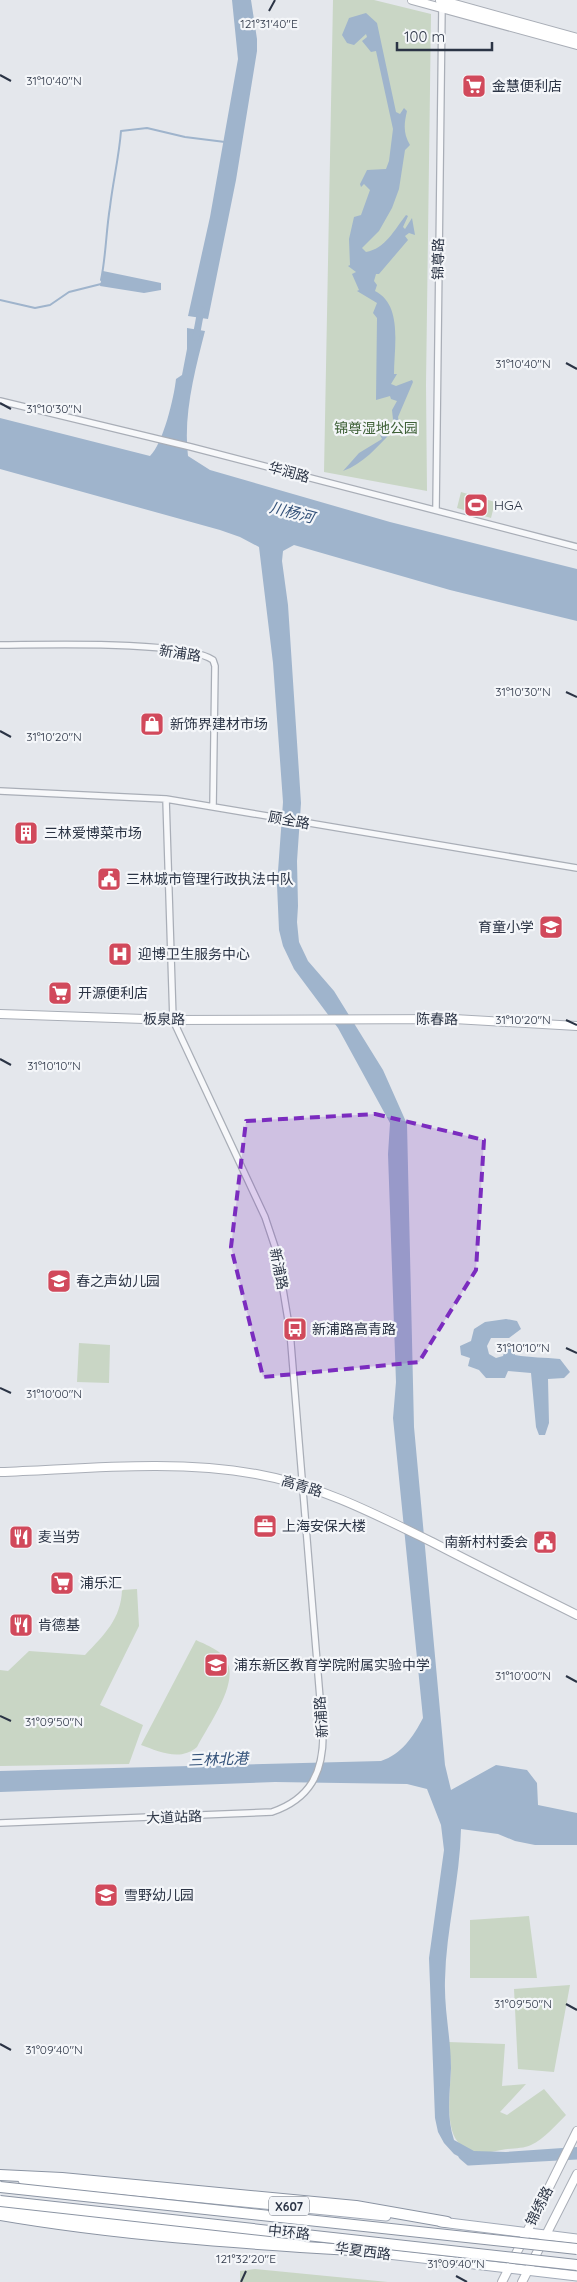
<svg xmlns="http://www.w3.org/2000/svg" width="577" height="2282" font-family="Quicksand,'Noto Sans SC',sans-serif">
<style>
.green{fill:#c9d6c5}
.water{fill:#9fb4cc}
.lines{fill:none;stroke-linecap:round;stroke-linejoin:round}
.stream{stroke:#9fb4cc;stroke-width:2}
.canal{stroke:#9fb4cc;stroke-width:7}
.street-casing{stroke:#a9aeb7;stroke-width:8}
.secondary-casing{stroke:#a9aeb7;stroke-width:10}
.primary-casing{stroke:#a3abb8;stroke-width:11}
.highway-casing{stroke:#8b94a3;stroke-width:12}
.street{stroke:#f7f8fa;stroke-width:5.5}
.secondary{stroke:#fff;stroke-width:8}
.primary{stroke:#fff;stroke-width:9}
.highway{stroke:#fff;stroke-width:10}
.highway-bridge-casing{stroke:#8b94a3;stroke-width:12;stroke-linecap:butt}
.highway-bridge{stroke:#fff;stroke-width:10}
.marked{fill:#7b2cbf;fill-opacity:0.2;stroke:#7b2cbf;stroke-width:4;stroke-dasharray:10 6;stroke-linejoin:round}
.ticks{fill:none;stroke:#2b3445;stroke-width:2}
.labels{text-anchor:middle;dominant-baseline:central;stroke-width:4.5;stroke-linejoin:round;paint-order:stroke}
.shield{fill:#f4f6f9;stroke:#676e7b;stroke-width:1}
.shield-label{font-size:12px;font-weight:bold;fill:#2b3445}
.poi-label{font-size:14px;fill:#2b3445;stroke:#f4f6f9;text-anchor:start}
.street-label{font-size:14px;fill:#2b3445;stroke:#f4f6f9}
.park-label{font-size:14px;fill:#3f6138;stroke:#f4f6f9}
.water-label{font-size:15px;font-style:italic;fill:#34527a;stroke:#f4f6f9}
.ticks-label{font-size:12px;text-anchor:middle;fill:#2b3445;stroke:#f4f6f9;stroke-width:4.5;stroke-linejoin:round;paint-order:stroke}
</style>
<rect width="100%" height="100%" fill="#e4e7ec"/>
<path class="green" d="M333,0H374L431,14L426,385L427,491L324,472Z
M461,492L495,502L491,518L457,508Z
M79,1343L110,1345L109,1383L77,1382Z
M137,1589L139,1626L100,1705L143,1725L129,1764L0,1766V1670L8,1671L29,1651L85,1655C104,1635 121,1619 122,1590Z
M196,1640C206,1645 222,1650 227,1662C239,1684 207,1727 197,1747C180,1762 158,1751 141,1745Z
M529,1916L537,1978H470V1920Z
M570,1985L554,2072L518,2069L514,1989Z
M448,2042L505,2044L502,2086L526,2084L500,2112L507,2115L544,2089L566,2115C556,2125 544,2139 531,2145C523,2149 510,2148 501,2150C439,2165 449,2109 451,2069C451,2060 449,2051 448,2042Z
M255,2269L388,2282H240V2271Z"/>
<path class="water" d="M232,0H251L257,39V51L236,180L208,319L188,316L210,217L238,59Z
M366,13L377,23L396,112L400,114L404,108L407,111C404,124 403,133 410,145L405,150L399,189L392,208L379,231L362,248L366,252C385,249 395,229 406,215L408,216L403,227L405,229L412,218L415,235L409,233L405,236L408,240L379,274H376L374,281L377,285L375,291C403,305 394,347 394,374H397L391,384L396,386L412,380L413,382L398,417L399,423L404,429L403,432L391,433C377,447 363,464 343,471L359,453L382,439L380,435L385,430V427L394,429L392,410L397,401L391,399L390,396L376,400L377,318L373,313L377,303L357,291L359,290L352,274L356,272L348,266L350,265L349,239L354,217L361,215L370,190L364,184L361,187L360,184L367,170L386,169L389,161L393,129L376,51L371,52L362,41L367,37L366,34L354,45L347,43L342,35L349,18Z
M103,271L161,283V290L144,293L100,286Z
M187,328L205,331C195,370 183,415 188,456L210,470L390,522L577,569V621L450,590L294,545L283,551L282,561L288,605L301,803L297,861L298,906L297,922L299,942L308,961L334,991L383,1070L407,1124L414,1427L445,1765L451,1790L496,1765L527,1770L537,1783L538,1805L577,1813V1845H535L515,1841L498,1834L461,1829C460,1880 446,1929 445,1980C444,2010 451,2039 451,2068C450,2093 446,2116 454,2140L474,2151L506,2152L577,2147V2156L469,2162L454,2154L444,2143L438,2132L435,2118L429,1958L444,1850L441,1825L427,1789L407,1784L275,1782L0,1792V1771L381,1761C402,1754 413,1737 423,1718L393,1418L396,1382L388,1154L390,1123L338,1028L294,969L283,946L279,930L277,885L283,802L273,663L259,547L240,537L220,530L0,469V418L150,456C163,444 174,398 176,379L182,375L187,349Z
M506,1319L517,1321L521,1329L509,1338H491L487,1346L489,1354L496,1358L503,1356L507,1343L512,1342L515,1355C531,1358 544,1357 560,1359L570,1372L564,1378L548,1379L549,1423L545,1435H539L536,1427L531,1373L508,1371L505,1378H486L479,1370L468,1366L470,1358L461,1355L460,1346L471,1341L474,1329L485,1322Z"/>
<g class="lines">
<path class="stream" d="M101,280C106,256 106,231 110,207C113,181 119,157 121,131L147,128L185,137L225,142
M0,300L35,308L50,305L69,292L101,284"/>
<path class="canal" d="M196,337L201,310
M462,2156L469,2162L577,2156"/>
<g class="street-casing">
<path id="street" d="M0,401L191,447L577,547
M436,510L442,5
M0,645C41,645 185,640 213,660L215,666L213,807
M0,791L166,799L577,868
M0,1823L272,1812C310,1799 323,1773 323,1735L290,1332L277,1253L265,1217L173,1020L166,799"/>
</g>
<g class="secondary-casing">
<path id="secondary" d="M412,0L577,45
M440,0L577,38
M0,1014L173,1020L454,1019L577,1026
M0,1472C84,1469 173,1459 256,1474C319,1485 375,1514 432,1542C480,1567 529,1591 577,1615
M502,2282L577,2131
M522,2282L577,2174"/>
</g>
<g class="primary-casing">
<path id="primary" d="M23,2180L386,2216
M0,2210L300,2243
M441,2222L577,2239
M345,2249L577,2276"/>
</g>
<g class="highway-casing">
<path id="highway" d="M0,2175L62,2178L356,2206L447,2222
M0,2215C116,2235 235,2243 352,2250"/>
</g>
<use href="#street" class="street"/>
<use href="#secondary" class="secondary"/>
<use href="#primary" class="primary"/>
<use href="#highway" class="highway"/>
<g class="highway-bridge-casing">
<path id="highway-bridge" d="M0,2187L577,2249
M0,2201L577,2265"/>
</g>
<use href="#highway-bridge" class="highway-bridge"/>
</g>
<path class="marked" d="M375,1114L484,1140L476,1270L419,1362L263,1377L231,1247L246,1121Z"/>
<path class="ticks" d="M269,11L275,0M0,75L11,81M566,363L577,369M0,403L11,409M566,692L577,697M0,731L11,737M566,1020L577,1025M0,1059L11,1065M566,1348L577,1353M0,1388L11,1393M566,1676L577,1682M0,1716L11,1721M566,2004L577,2010M0,2044L11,2050M456,2276L467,2282M241,2282L246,2271"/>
<defs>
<g id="supermarket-square" transform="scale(1.25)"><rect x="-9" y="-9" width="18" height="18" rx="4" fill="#d1495b" stroke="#f4f6f9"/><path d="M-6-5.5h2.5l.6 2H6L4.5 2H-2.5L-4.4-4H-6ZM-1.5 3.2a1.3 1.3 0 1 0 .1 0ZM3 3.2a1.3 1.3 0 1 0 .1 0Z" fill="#fff"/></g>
<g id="stadium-square" transform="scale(1.25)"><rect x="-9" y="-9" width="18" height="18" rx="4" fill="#d1495b" stroke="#f4f6f9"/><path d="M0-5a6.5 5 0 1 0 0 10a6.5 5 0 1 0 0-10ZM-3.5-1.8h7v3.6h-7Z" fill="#fff"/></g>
<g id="shop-square" transform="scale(1.25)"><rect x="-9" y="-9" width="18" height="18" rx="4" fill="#d1495b" stroke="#f4f6f9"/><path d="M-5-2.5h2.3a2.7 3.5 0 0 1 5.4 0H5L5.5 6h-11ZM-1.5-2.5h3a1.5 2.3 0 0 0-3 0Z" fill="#fff"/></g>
<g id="building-square" transform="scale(1.25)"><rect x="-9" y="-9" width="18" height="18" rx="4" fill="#d1495b" stroke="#f4f6f9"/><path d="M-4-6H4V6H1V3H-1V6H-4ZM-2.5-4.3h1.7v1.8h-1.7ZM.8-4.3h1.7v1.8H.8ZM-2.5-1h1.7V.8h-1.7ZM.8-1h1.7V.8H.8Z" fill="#fff"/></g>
<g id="civic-square" transform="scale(1.25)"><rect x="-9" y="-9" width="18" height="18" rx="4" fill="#d1495b" stroke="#f4f6f9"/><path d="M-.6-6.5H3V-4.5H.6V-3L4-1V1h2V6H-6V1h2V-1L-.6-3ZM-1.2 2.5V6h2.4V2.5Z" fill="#fff"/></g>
<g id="school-square" transform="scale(1.25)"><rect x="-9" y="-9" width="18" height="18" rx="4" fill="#d1495b" stroke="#f4f6f9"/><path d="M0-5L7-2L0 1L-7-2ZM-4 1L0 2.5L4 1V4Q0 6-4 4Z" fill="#fff"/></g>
<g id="hospital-square" transform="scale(1.25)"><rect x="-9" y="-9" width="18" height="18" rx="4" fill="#d1495b" stroke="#f4f6f9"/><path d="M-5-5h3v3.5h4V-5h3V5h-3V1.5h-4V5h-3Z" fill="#fff"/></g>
<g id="bus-square" transform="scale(1.25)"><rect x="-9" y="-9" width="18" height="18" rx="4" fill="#d1495b" stroke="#f4f6f9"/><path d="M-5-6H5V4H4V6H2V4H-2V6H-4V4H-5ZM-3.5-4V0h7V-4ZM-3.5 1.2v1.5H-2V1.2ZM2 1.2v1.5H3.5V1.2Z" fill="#fff"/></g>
<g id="office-square" transform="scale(1.25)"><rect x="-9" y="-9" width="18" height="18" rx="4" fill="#d1495b" stroke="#f4f6f9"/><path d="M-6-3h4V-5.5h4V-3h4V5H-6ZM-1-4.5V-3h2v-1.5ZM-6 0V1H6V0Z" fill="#fff"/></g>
<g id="restaurant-square" transform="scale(1.25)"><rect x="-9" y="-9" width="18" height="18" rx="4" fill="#d1495b" stroke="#f4f6f9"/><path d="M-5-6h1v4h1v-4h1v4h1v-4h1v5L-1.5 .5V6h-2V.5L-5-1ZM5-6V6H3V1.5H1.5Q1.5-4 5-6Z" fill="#fff"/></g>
</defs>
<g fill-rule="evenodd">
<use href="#supermarket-square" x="474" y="86"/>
<use href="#stadium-square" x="476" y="505"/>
<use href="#shop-square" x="152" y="724"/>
<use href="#building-square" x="26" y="833"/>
<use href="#civic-square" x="109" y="879"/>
<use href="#school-square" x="551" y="927"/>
<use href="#hospital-square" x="120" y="954"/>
<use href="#supermarket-square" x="60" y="993"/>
<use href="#school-square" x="59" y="1281"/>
<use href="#bus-square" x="295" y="1329"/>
<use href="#office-square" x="265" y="1526"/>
<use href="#restaurant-square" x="21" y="1537"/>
<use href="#civic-square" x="545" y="1542"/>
<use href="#supermarket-square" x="62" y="1583"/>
<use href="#restaurant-square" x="21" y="1625"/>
<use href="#school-square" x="216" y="1665"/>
<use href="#school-square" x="106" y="1895"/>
</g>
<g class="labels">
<rect class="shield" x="269" y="2196.5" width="40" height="19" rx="4"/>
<g class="shield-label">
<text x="289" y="2206">X607</text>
</g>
<g class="poi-label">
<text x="492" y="86">金慧便利店</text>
<text x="494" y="505">HGA</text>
<text x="170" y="724">新饰界建材市场</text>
<text x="44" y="833">三林爱博菜市场</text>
<text x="126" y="879">三林城市管理行政执法中队</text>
<text x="534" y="927" text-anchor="end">育童小学</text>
<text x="138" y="954">迎博卫生服务中心</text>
<text x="78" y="993">开源便利店</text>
<text x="76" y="1281">春之声幼儿园</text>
<text x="312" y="1329">新浦路高青路</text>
<text x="282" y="1526">上海安保大楼</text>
<text x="38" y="1537">麦当劳</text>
<text x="528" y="1542" text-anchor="end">南新村村委会</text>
<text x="80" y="1583">浦乐汇</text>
<text x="38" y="1625">肯德基</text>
<text x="234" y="1665">浦东新区教育学院附属实验中学</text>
<text x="124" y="1895">雪野幼儿园</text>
</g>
<g class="street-label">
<text transform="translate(438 259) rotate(-89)">锦尊路</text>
<text transform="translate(289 472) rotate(15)">华润路</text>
<text transform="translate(180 653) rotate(9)">新浦路</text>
<text transform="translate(289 820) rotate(10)">顾全路</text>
<text transform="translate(164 1019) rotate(1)">板泉路</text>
<text transform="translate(437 1019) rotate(1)">陈春路</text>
<text transform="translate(279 1269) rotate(79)">新浦路</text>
<text transform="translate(302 1486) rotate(17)">高青路</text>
<text transform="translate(321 1717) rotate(-94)">新浦路</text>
<text transform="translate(174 1817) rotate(-2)">大道站路</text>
<text transform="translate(539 2206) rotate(-63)">锦绣路</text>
<text transform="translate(289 2232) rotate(6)">中环路</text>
<text transform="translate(363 2251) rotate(7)">华夏西路</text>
</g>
<g class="park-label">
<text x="376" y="428">锦尊湿地公园</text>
</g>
<g class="water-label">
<text transform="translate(292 512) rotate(14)">川杨河</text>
<text transform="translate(218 1759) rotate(-2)">三林北港</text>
</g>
</g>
<g class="ticks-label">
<text x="269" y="28">121°31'40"E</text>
<text x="54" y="85">31°10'40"N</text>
<text x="523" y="368">31°10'40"N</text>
<text x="54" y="413">31°10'30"N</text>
<text x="523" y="696">31°10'30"N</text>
<text x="54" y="741">31°10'20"N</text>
<text x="523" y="1024">31°10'20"N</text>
<text x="54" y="1070">31°10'10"N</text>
<text x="523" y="1352">31°10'10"N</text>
<text x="54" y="1398">31°10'00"N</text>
<text x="523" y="1680">31°10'00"N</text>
<text x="54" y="1726">31°09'50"N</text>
<text x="523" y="2008">31°09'50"N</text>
<text x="54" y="2054">31°09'40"N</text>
<text x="246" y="2263">121°32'20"E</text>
<text x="456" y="2268">31°09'40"N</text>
</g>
<path d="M397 42v8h95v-8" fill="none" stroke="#2b3445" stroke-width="2.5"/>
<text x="404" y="42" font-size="15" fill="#2b3445" stroke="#f4f6f9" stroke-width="4" paint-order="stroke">100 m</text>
</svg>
